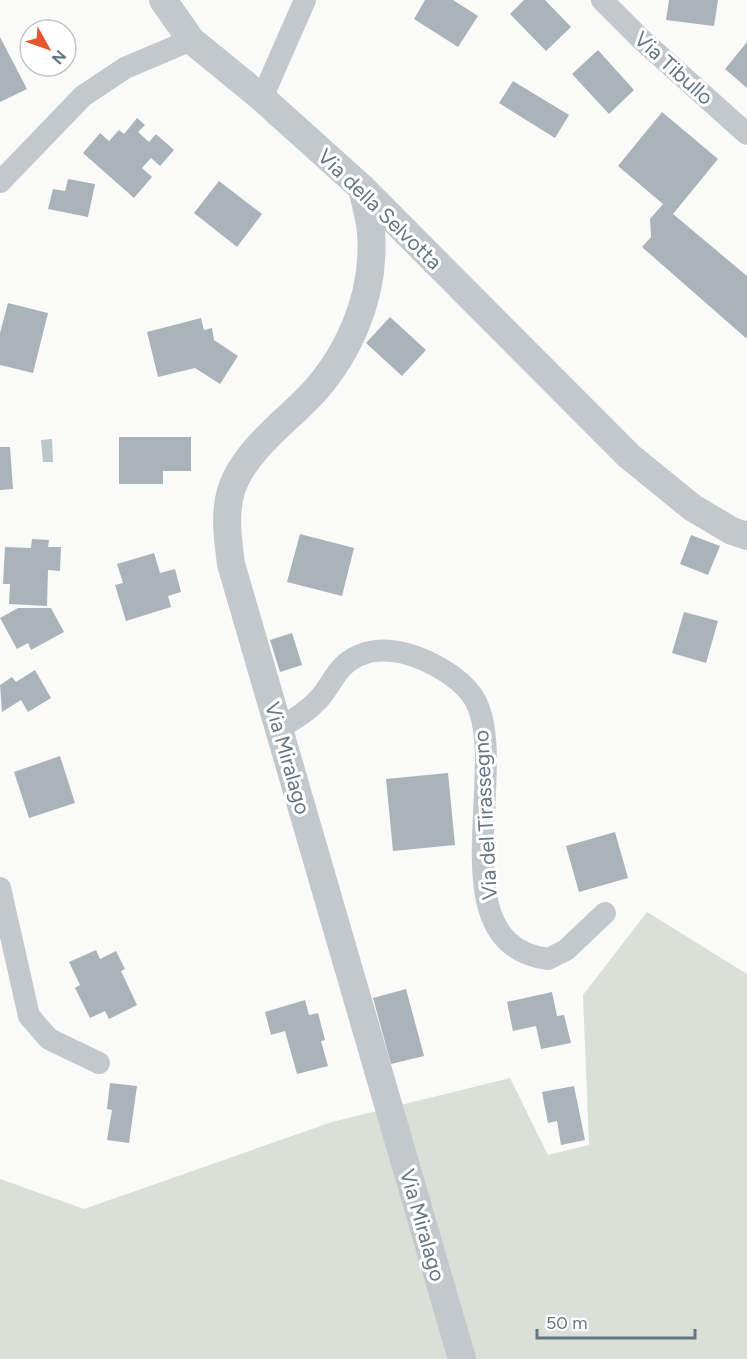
<svg xmlns="http://www.w3.org/2000/svg" width="747" height="1359" font-family="Figtree,sans-serif">
<style>
.green{fill:#dadfd7}
.water{fill:#bbc7cb}
.building{fill:#aab3b9}
.lines{fill:none;stroke-linecap:round;stroke-linejoin:round}
.minor{stroke:#c3c8cc;stroke-width:22}
.tertiary{stroke:#c3c8cc;stroke-width:28}
.labels{text-anchor:middle;dominant-baseline:central;stroke-width:6;stroke-linejoin:round;paint-order:stroke}
.street-label{font-size:21px;fill:#657683;stroke:#fff}
</style>
<rect width="100%" height="100%" fill="#fafaf8"/>
<path class="green" d="M647,912L747,974V1359H0V1179L84,1209L332,1122L510,1078L548,1155L589,1145L583,995Z"/>
<path class="water" d="M52,439L53,462H43L41,440Z"/>
<path class="building" d="M425,0H453L478,16L458,47L414,19Z
M524,0H545L571,27L546,51L510,14Z
M669,0H718L714,26L666,20Z
M0,37L27,89L0,102Z
M747,42V88L725,69Z
M598,50L634,90L609,114L572,74Z
M513,81L569,115L555,138L499,103Z
M662,112L718,159L673,214L747,276V339L642,247L651,237L650,219L663,204L618,166Z
M137,118L145,125L138,132L149,142L156,134L174,150L160,166L151,158L142,168L152,177L134,198L83,153L100,133L109,141L119,130L124,134Z
M68,179L95,184L88,217L48,209L53,189L65,191Z
M219,181L262,214L237,247L194,213Z
M8,303L48,313L33,373L0,365V333Z
M390,317L426,350L402,376L366,343Z
M201,318L204,330L212,328L214,340L238,356L220,384L195,368L158,377L147,332Z
M119,437H191V471H163V484H119Z
M0,447H10L13,489L0,490Z
M300,534L354,548L342,596L287,582Z
M691,535L720,546L708,575L680,564Z
M32,539L49,540L48,547H61L60,571L48,570L47,606L9,604L10,584H3L5,547L31,548Z
M154,553L160,573L175,569L181,592L168,596L171,607L126,621L115,585L123,583L117,564Z
M18,608H51L64,632L31,650L28,643L17,649L0,618Z
M684,612L718,621L706,663L672,653Z
M292,633L302,665L280,672L270,640Z
M35,670L51,698L28,712L21,700L2,712L0,685L12,677L16,682Z
M60,756L75,803L29,818L14,772Z
M448,773L455,845L393,851L386,779Z
M615,832L628,878L579,892L566,846Z
M96,950L100,959L116,951L125,969L121,971L137,1005L109,1019L105,1011L90,1018L75,988L80,985L69,962Z
M406,989L424,1056L391,1064L373,998Z
M552,992L557,1016L564,1015L571,1043L541,1049L536,1026L513,1031L507,1002Z
M305,1000L309,1015L318,1013L325,1040L321,1041L328,1066L297,1074L285,1031L271,1035L265,1012Z
M110,1083L137,1086L129,1143L107,1140L112,1110L107,1109Z
M574,1086L585,1140L561,1145L557,1121L548,1123L542,1092Z"/>
<g class="lines">
<path class="minor" d="M602,0L642,40L747,134
M262,98L305,0
M0,182L83,96L125,68L191,40
M279,728C294,720 307,712 319,699C333,683 337,665 358,656C378,646 404,651 424,660C442,668 467,683 476,702C510,769 436,945 548,959L566,950L605,913
M0,888L29,1016L49,1039L99,1063"/>
<path class="tertiary" d="M163,0L191,40L262,98L362,188L629,456L693,508L732,531L747,536
M362,188C365,203 370,218 371,233C376,298 346,363 300,406C275,429 241,458 231,491C224,514 228,540 231,564L462,1359"/>
</g>
<g class="labels">
<g class="street-label">
<text transform="translate(674 68) rotate(42)">Via Tibullo</text>
<text transform="translate(380 209) rotate(44)">Via della Selvotta</text>
<text transform="translate(288 758) rotate(74)">Via Miralago</text>
<text transform="translate(485 815) rotate(-93)">Via del Tirassegno</text>
<text transform="translate(423 1225) rotate(74)">Via Miralago</text>
</g>
</g>
<g transform="translate(48 48) rotate(130)"><circle r="28" fill="#ffffff" stroke="#c1c8cd" stroke-width="1.5"/>
<path d="M0-4.5L10 22L0 15L-10 22Z" fill="#e4572e"/>
<text y="-9" font-size="16" font-weight="bold" text-anchor="middle" fill="#657683">N</text>
</g>
<path d="M537 1329v9h158v-9" fill="none" stroke="#657683" stroke-width="3"/>
<text x="546" y="1329" font-size="18" fill="#657683" stroke="#ffffff" stroke-width="4.5" paint-order="stroke">50 m</text>
</svg>
